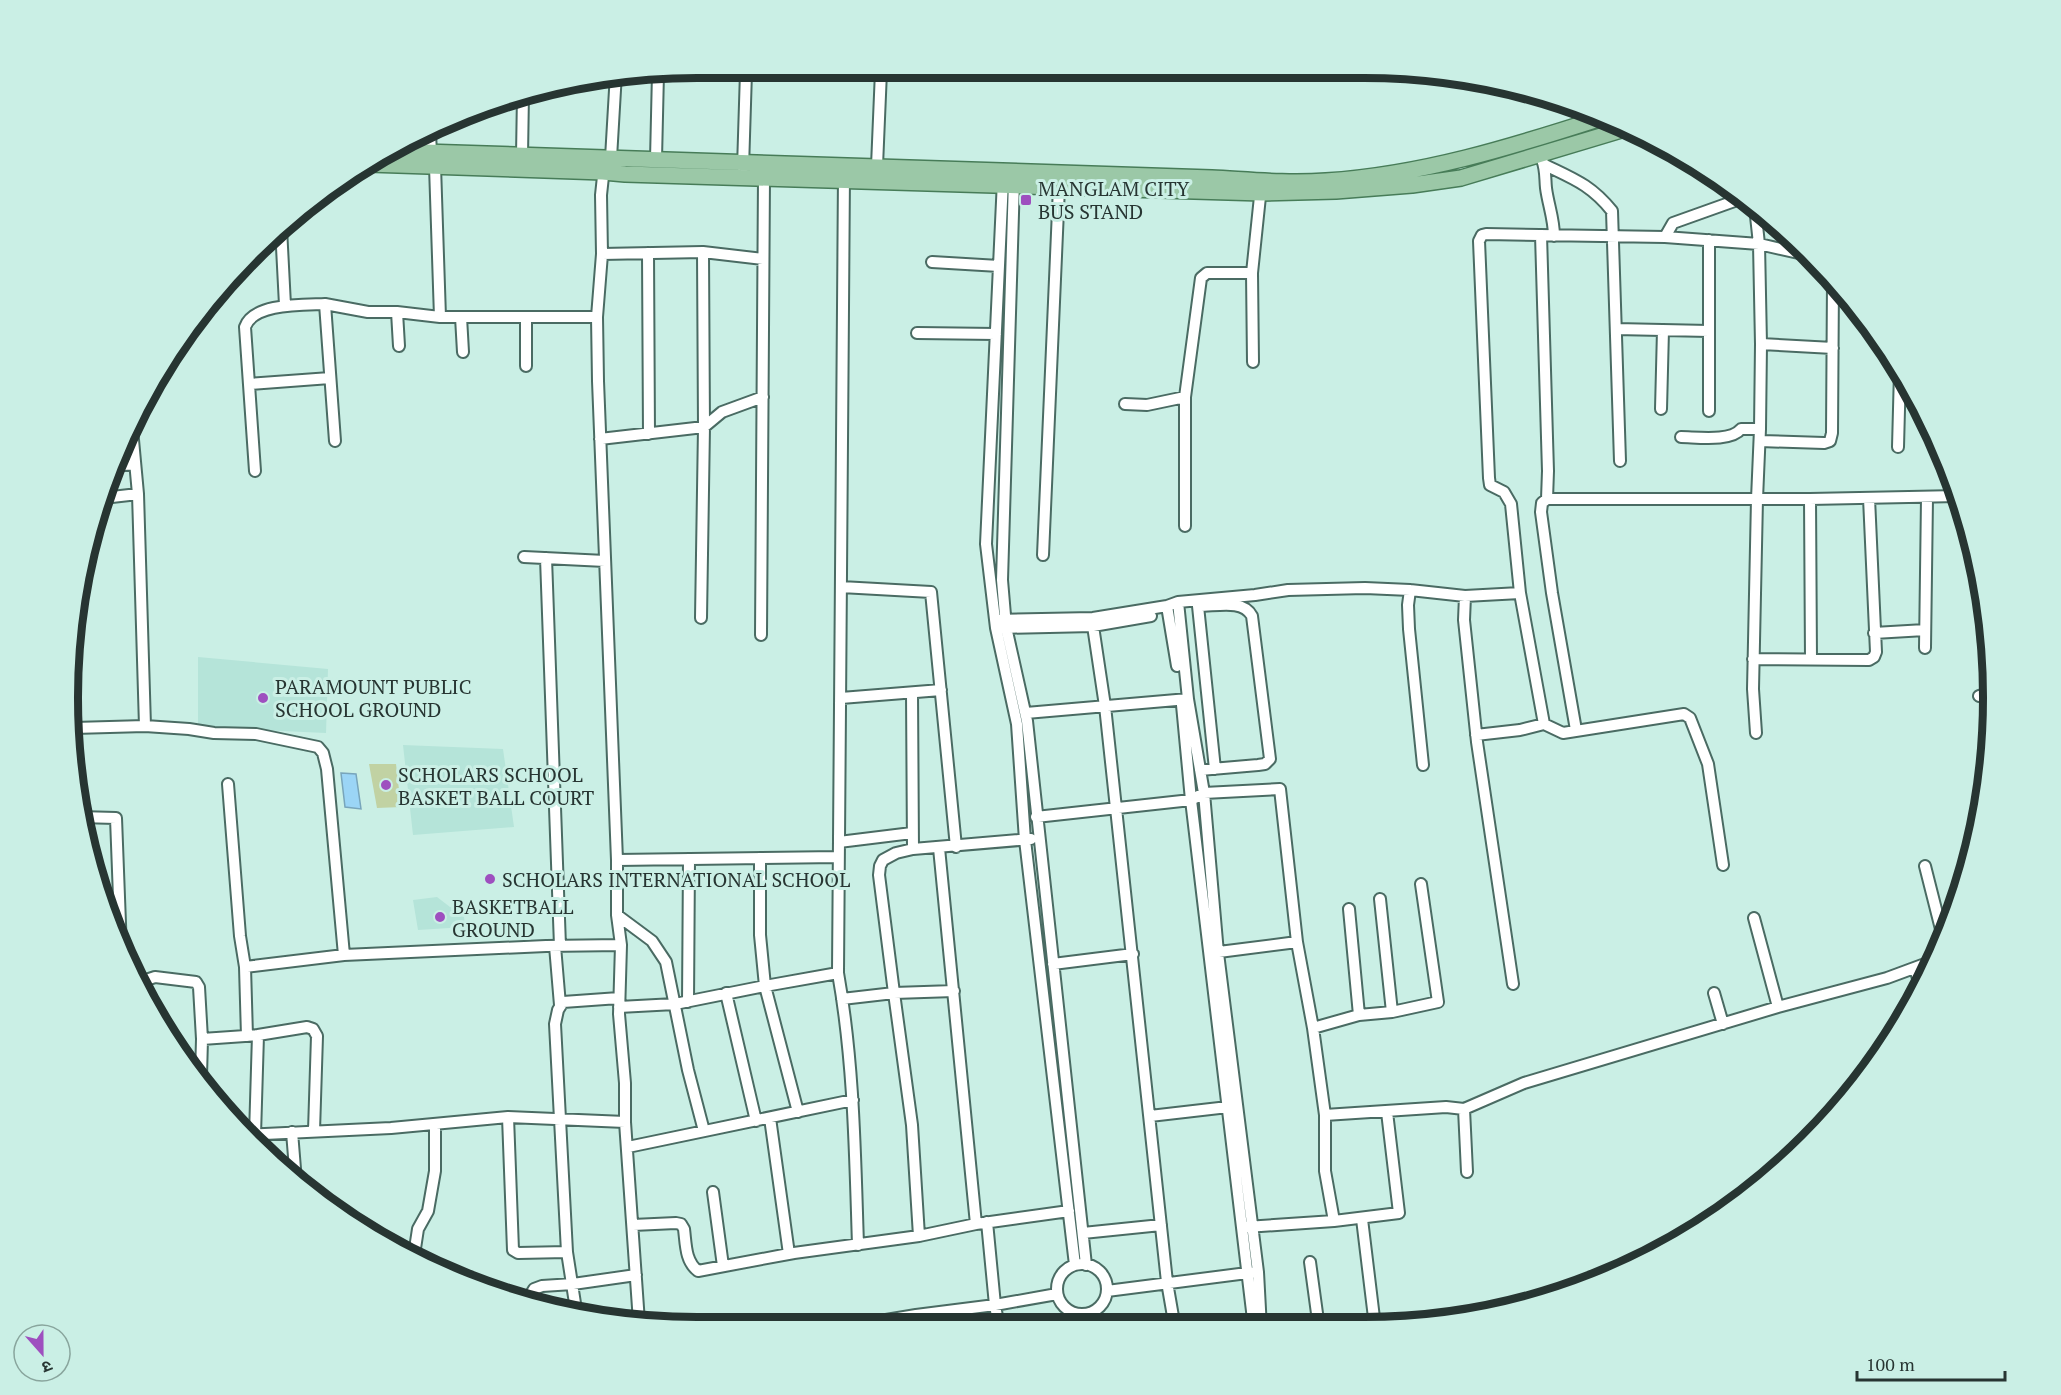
<svg xmlns="http://www.w3.org/2000/svg" width="2061" height="1395" font-family="'PT Serif','Noto Sans Devanagari',serif">
<style>
.built{fill:#b5e4d9}
.green{fill:#c1d2a3}
.water{fill:#9bd5f6;stroke:#78a5bb;stroke-width:1.5}
.lines{fill:none;stroke-linecap:round;stroke-linejoin:round}
.street-casing{stroke:#4a6b63;stroke-width:14}
.primary-casing{stroke:#477c58;stroke-width:18}
.street{stroke:#fff;stroke-width:10}
.primary{stroke:#9bc8a7;stroke-width:15}
.poi-dot{fill:#9e4fbf;stroke:#caefe5;stroke-width:2}
.labels{text-anchor:middle;dominant-baseline:central;stroke-width:6;stroke-linejoin:round;paint-order:stroke}
.poi-label{font-size:20px;fill:#273532;stroke:#caefe5;text-anchor:start}
.rim{fill:none;stroke:#273532;stroke-width:8}
</style>
<rect width="100%" height="100%" fill="#caefe5"/>
<path class="built" d="M198,657L328,669L326,733L198,727Z
M403,745L503,749L514,827L413,835Z
M437,897L450,907L463,905L465,927L418,930L413,900Z"/>
<path class="green" d="M369,764H396L401,807L377,808Z"/>
<path class="water" d="M341,773L356,774L361,809L345,807Z"/>
<g class="lines">
<g class="street-casing">
<path id="street" d="M430,133L431,153
M522,155L523,94
M611,158L616,73
M656,159L658,73
M1542,160C1546,169 1545,179 1546,188C1548,204 1554,219 1554,236
M1545,165C1574,179 1591,185 1612,211L1620,461
M435,166L440,317
M877,166L881,71
M604,167L601,195L602,254L597,317L598,381L617,860V915L621,945L619,1014L625,1083V1122L639,1322
M743,168L746,72
M844,174L838,973C854,1063 855,1154 858,1245
M1003,180L986,544L996,628L1017,724L1025,840L1075,1265
M1014,180L1002,580L1006,627L1027,721L1086,1265
M1755,207L1759,244L1812,256
M281,228L285,305
M1541,235L1548,471L1547,499
M1665,237L1673,223L1743,198
M1709,240V411
M648,253L649,434
M602,254L703,252L763,259
M932,262L999,266
M1252,273L1253,362
M325,304L368,312H397L440,317H597
M397,312L399,346
M461,317L463,352
M526,317V366
M1616,329L1709,331
M917,333L996,334
M1761,344L1833,348
M249,384L330,378
M1185,397V526
M1125,404L1147,405L1185,397L1201,278L1207,273H1252L1261,187
M1661,409L1663,330
M132,429L138,494L145,726
M1681,437C1696,437 1731,442 1741,429H1760
M600,439L704,427L722,412L763,397
M1760,441L1824,443L1830,441L1832,433L1833,281
M1898,447L1900,371
M113,466L135,464
M255,471L245,327C253,303 303,305 325,304L335,441
M103,498L138,494
M1810,499L1811,659
M1043,555L1059,187
M524,557L605,561
M546,558L560,946
M841,587L931,592L956,847
M1410,590L1408,605L1409,629L1423,765
M1520,593L1544,724L1563,733L1684,714L1690,718L1708,764L1723,865
M1983,593L1984,645L1992,683
M1465,596L1464,620L1477,742L1513,984
M1178,602L1188,699L1204,793L1218,953L1258,1272L1261,1328
M1167,606L1177,666
M1198,606L1215,769
M1199,606C1217,606 1243,599 1252,616L1270,759L1265,764L1258,765L1200,770
M701,618L704,427L703,252
M995,620L1093,618L1167,606L1178,602L1255,595L1288,590L1365,588L1410,590L1465,596L1520,593L1511,504L1504,492L1490,485L1489,478L1479,241L1482,235L1486,234L1665,237L1759,244L1761,344L1760,429L1757,499L1753,689L1756,733
M1093,626L1105,706L1167,1282L1175,1328
M1000,628L1093,626L1151,616
M1874,633L1925,630
M761,635L764,177
M1925,648L1927,498
M1753,659L1869,660L1874,657L1876,652L1869,498
M912,693L913,849
M1979,696L1993,692
M841,698L941,690
M1182,705L1191,800L1254,1328
M1026,713L1188,699
M74,728L145,726L189,729L214,733L256,734L318,747L323,753L327,769L344,955
M1576,730L1552,593L1541,512L1542,503L1547,499H1810L1958,496
M1476,735L1520,730L1544,724
M228,784L240,936L245,967
M79,817L116,818L121,950
M1036,817L1191,800L1204,793L1280,789L1297,942L1313,1028L1325,1115L1446,1107L1464,1109L1467,1172
M839,842L912,833
M939,848L976,1224
M760,858V935L765,986L798,1112
M617,860L838,857
M1925,866L1944,941
M1380,899L1392,1012
M1349,909L1359,1015
M617,915L652,941L666,962L688,1070L704,1131
M1754,918L1778,1007
M555,946L560,1005
M1211,953L1297,942
M1053,964L1133,954
M1915,968L1920,986
M140,989L143,981L155,977L196,982L199,987L202,1039L201,1076
M954,991L894,993L879,875L880,866L883,860L896,853L913,849L1031,839
M726,993L756,1121
M1714,993L1723,1024
M842,999L894,993L912,1125L919,1236
M688,1002L689,859
M619,1007L675,1004L765,986L838,973
M1313,1028L1359,1015L1392,1012L1438,1002L1421,884
M258,1035L307,1027L313,1029L317,1036L314,1131
M247,1036L245,967L344,955L546,946L621,945
M202,1039L258,1035L255,1135
M1464,1109L1524,1083L1778,1007L1887,978L1933,961
M1150,1116L1228,1107
M508,1117L513,1250L518,1253L567,1252
M770,1118L789,1254
M292,1132L296,1181
M246,1135L391,1128L508,1117L625,1122
M628,1147L853,1100
M713,1192L723,1266
M1362,1219L1375,1326
M1334,1221L1399,1213L1387,1112
M987,1222L995,1305L999,1328
M633,1225L676,1223L681,1224L684,1229C686,1244 685,1261 698,1271L794,1253L919,1236L976,1224L1069,1211
M1246,1227L1334,1221L1325,1171V1115
M1083,1233L1161,1225
M414,1255L418,1229L428,1211L435,1171V1124
M1310,1262L1319,1328
M1057 1289a25 25 0 1 1 50 0a25 25 0 1 1-50 0Z
M1107,1291L1255,1272
M528,1299L534,1289L542,1286L573,1284L636,1275
M1088,1314L1090,1328
M916,1315L917,1328
M577,1316L567,1252L555,1024L558,1010L563,1002L619,998
M838,1328L916,1315L995,1305L1057,1294"/>
</g>
<g class="primary-casing">
<path id="primary" d="M393,151L1212,178C1250,180 1288,184 1326,181C1421,175 1511,147 1601,118
M368,164L603,172L625,174L1262,193L1336,191L1412,185L1461,178L1628,128"/>
</g>
<use href="#street" class="street"/>
<use href="#primary" class="primary"/>
</g>
<g class="poi-dot">
<rect x="1020" y="194" width="12" height="12" rx="3"/>
<circle cx="263" cy="698" r="6"/>
<circle cx="386" cy="785" r="6"/>
<circle cx="490" cy="879" r="6"/>
<circle cx="440" cy="917" r="6"/>
</g>
<g class="labels">
<g class="poi-label">
<text x="1038" y="188">MANGLAM CITY<tspan x="1038" dy="23">BUS STAND</tspan></text>
<text x="275" y="686">PARAMOUNT PUBLIC<tspan x="275" dy="23">SCHOOL GROUND</tspan></text>
<text x="398" y="774">SCHOLARS SCHOOL<tspan x="398" dy="23">BASKET BALL COURT</tspan></text>
<text x="502" y="879">SCHOLARS INTERNATIONAL SCHOOL</text>
<text x="452" y="906">BASKETBALL<tspan x="452" dy="23">GROUND</tspan></text>
</g>
</g>
<path d="M0 0H2061V1395H0ZM697 78H1364A619 619 0 0 1 1983 697V698A619 619 0 0 1 1364 1317H697A619 619 0 0 1 78 698V697A619 619 0 0 1 697 78Z" fill="#caefe5" fill-rule="evenodd"/>
<path class="rim" d="M697 78H1364A619 619 0 0 1 1983 697V698A619 619 0 0 1 1364 1317H697A619 619 0 0 1 78 698V697A619 619 0 0 1 697 78Z"/>
<g transform="translate(42 1353) rotate(159)"><circle r="28" fill="#caefe5" stroke="#89a59d" stroke-width="1.5"/>
<path d="M0-4.5L10 22L0 15L-10 22Z" fill="#9e4fbf"/>
<text y="-9" font-size="16" font-weight="bold" text-anchor="middle" fill="#273532">उ</text>
</g>
<path d="M1857 1371v9h148v-9" fill="none" stroke="#273532" stroke-width="3"/>
<text x="1866" y="1371" font-size="18" fill="#273532" stroke="#caefe5" stroke-width="4.5" paint-order="stroke">100 m</text>
</svg>
